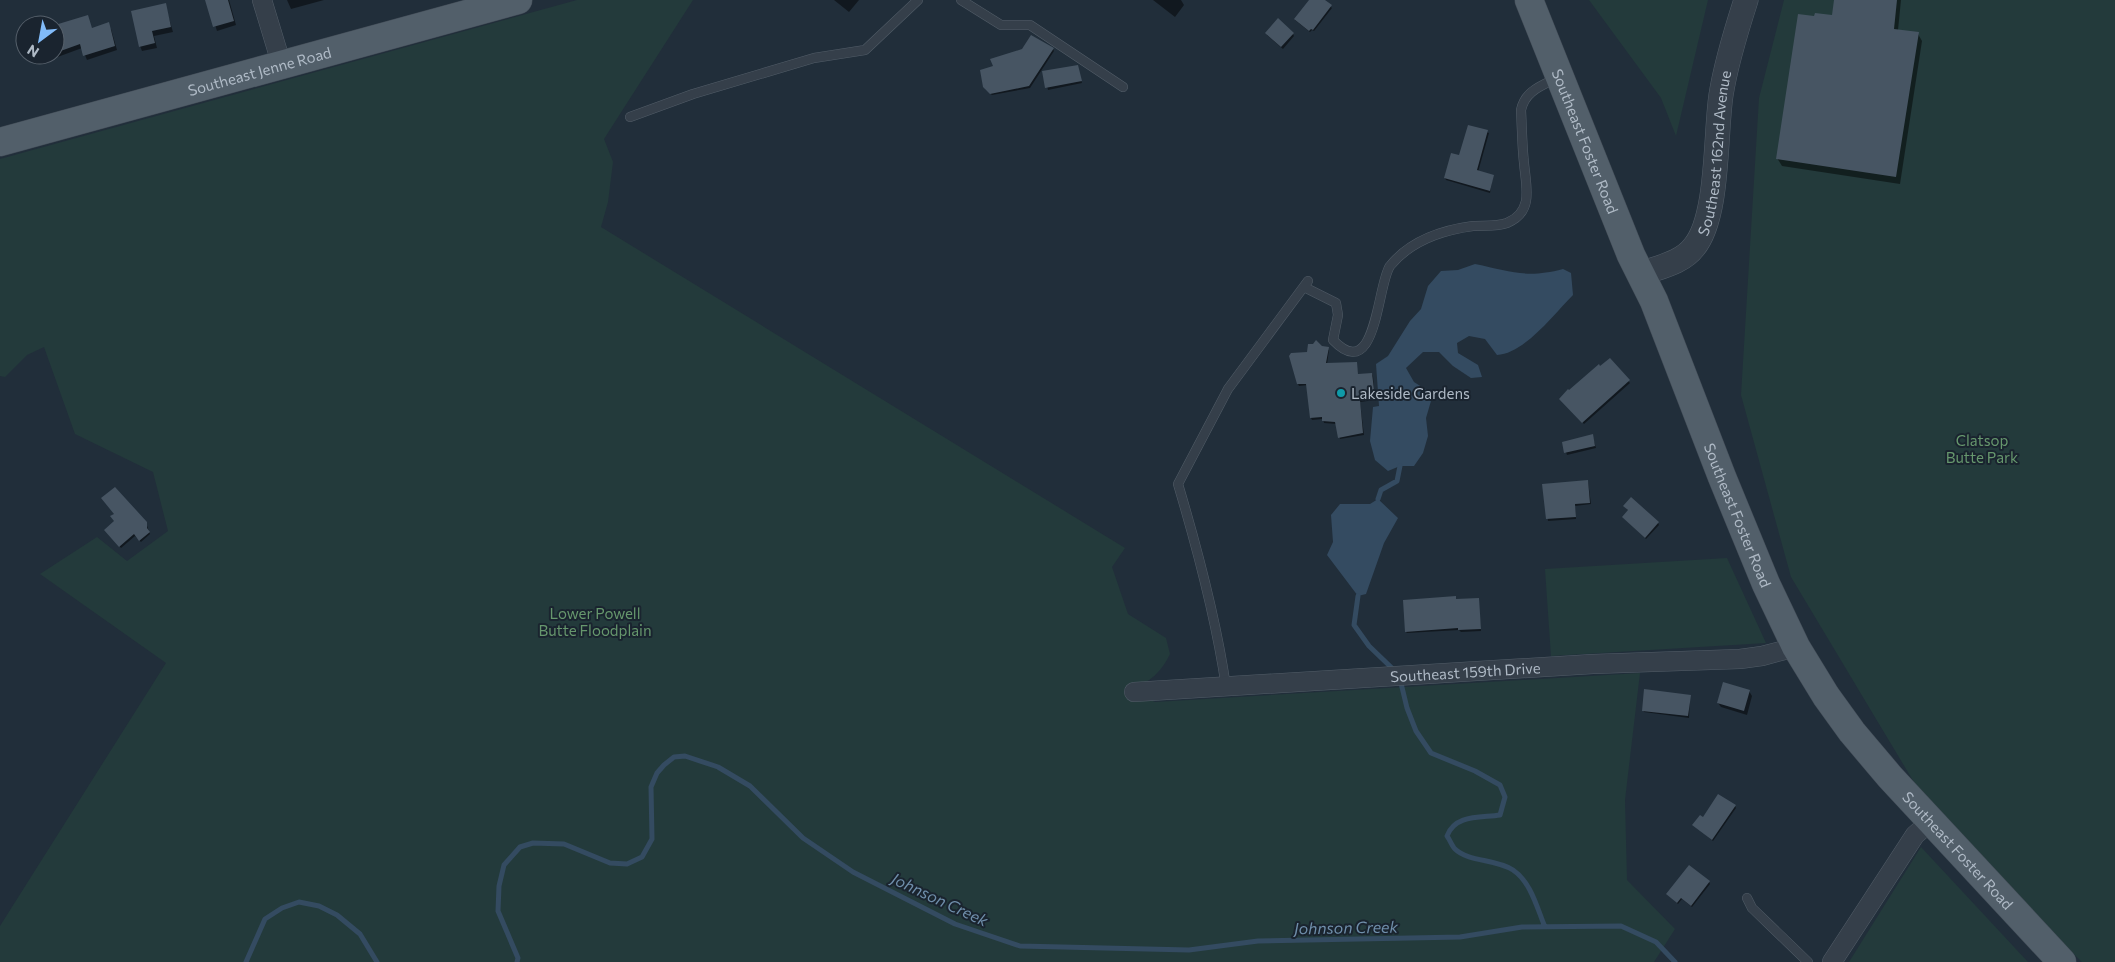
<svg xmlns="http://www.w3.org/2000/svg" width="2115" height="962" font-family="Commissioner,sans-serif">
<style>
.green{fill:#233a3b}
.water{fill:#344b61}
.shadow{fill:#0007}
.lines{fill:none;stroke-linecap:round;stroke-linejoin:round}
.stream{stroke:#344b61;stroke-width:5}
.building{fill:#475563}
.service-casing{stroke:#525d68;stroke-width:10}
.minor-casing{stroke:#525d68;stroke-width:20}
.tertiary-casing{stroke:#525d68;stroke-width:25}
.primary-casing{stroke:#414b56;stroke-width:29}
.service{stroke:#353f4a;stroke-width:9}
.minor{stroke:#353f4a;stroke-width:19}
.tertiary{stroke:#353f4a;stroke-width:24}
.primary{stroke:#525f6a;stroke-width:28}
.culture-dot{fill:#0f9aa8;stroke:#1a242f;stroke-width:2}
.labels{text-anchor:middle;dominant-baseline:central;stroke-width:4;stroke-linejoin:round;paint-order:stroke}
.street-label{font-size:15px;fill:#afbac6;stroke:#1a242f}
.poi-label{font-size:15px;fill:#afbac6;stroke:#1a242f;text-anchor:start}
.park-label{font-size:15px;fill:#66976d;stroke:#1a242f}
.water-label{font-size:16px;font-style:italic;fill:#6f8eaa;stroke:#1a242f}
</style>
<rect width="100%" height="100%" fill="#212e3a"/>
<path class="green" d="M577,0H693L604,139L613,162L608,202L601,227L1125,548L1112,567L1128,614L1166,638L1170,654C1160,674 1151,680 1131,691L1155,702L1640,673L1625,800L1627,880L1675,929L1654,962H0V926L166,663L40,574L97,537L127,561L168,531L153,472L75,434L44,347L27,355L5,377L0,376V159Z
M1589,0H1708L1676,136L1661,98Z
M1784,0H2115V962H2082L1936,819L1791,577L1741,395L1759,98Z
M1727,558L1766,643L1551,656L1545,569Z
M1921,847L2028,962H1849Z"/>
<path class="water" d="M1475,264C1510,271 1526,279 1563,269L1571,273L1573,295C1554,314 1524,354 1497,355L1485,339L1469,336L1457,343L1458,353L1478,365L1482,377L1471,378L1453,366L1439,352H1423L1406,368L1414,382L1428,391L1431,401L1426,418L1428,436L1423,453L1414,466H1400L1388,471L1375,460L1370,441L1373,407L1379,406L1376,364L1388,356L1410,321L1421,309L1428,286L1441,271L1458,270Z
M1378,499L1398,518L1384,543L1366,594L1358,596L1327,555L1333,542L1331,515L1340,504H1370Z"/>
<path class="shadow" d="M207,0H229L236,25L217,31Z
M287,0H324L291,9Z
M834,0H859L849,12Z
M1153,0H1181L1184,5L1175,17Z
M1310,0H1323L1332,8L1314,31L1312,30L1310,32L1295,20Z
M1836,0H1901L1898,30L1918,34L1922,41L1900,184L1782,166L1777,158L1815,17H1833Z
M165,5L173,32L154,36L157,48L142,51L140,46Z
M87,17L92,29H111L117,50L87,60L82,48L44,62L41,55H55V26Z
M50,19L53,25H32Z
M1293,34L1294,36L1283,49L1267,35Z
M1053,49L1054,51L1030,88L992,95L985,89L994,67Z
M1078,68L1082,83L1048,90L1044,72Z
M1469,126L1489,133L1478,172L1493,176L1490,193L1446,180L1445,178L1460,157Z
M1322,347L1329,350L1327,364L1356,363L1358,375L1372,374L1373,376L1375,400L1360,402L1364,435L1340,439L1337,424L1324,423L1323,419L1312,420L1311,418L1308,385L1299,386L1298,384L1309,353Z
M1628,381L1630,383L1584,424L1562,401Z
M1593,438L1596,448L1567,455L1563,443Z
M1588,481L1591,504L1575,506L1576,519L1548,521L1544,485Z
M1626,508L1658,523L1659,525L1646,539L1625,519L1629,511Z
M146,523L150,534L141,542L135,536L121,548L107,532Z
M1455,598L1457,600L1478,599L1481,631L1461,632L1459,630L1407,633L1406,632Z
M1749,691L1752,696L1747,715L1721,707L1718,703Z
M1690,696L1689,718L1644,712L1643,710Z
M1735,806L1736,808L1713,841L1694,825Z
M1709,882L1710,884L1692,907L1682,899L1678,904L1667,894Z"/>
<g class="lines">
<path class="stream" d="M1378,499L1381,490L1397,481L1400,466
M1358,596L1354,625L1369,646L1396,672
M1400,679L1407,708L1416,731L1431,753L1475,771L1500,785L1505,797L1500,815C1481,818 1455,814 1447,836C1450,840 1452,846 1455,849C1468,862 1497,859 1513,870C1531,882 1537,908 1545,927
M246,962L265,919L282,908L299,902L319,906L337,915L360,934L377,962
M517,962L518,958L498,911L499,886L504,865L520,847L533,843L564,844L610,863L627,864L642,857L652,839L651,787L657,773L664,765L674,757L685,756L718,767L750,786L803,838L853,872L955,924L1020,946L1189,950L1258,941L1460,937L1522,927L1621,926L1656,942L1675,962"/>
</g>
<path class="building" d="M205,0H228L234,21L213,27Z
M1309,0H1325L1332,5L1313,30L1311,29L1309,31L1294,19Z
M1834,0H1897L1894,29L1919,32L1896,177L1776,159L1798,14L1814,16L1815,13L1832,15Z
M166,3L171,27L152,31L155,43L139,47L131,11Z
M88,15L92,28L109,22L115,46L83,56L80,44L55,53V25Z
M1278,18L1294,33L1281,47L1265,33Z
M1031,35L1054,48L1029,86L990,94L983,87L980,70L993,66L990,59L1022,49Z
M1078,65L1082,81L1045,88L1042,71Z
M1468,125L1488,130L1477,170L1494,175L1490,191L1444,178L1451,153L1459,155Z
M1316,340L1322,346L1329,347L1326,363L1357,362L1358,374L1372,373L1375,398L1360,400L1363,433L1338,438L1335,422L1322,421V417L1310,418L1306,384H1297L1289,356L1291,353L1307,352L1308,344H1313Z
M1610,358L1630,380L1582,423L1559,399L1568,389L1569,390L1599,364L1600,366Z
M1593,434L1595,446L1564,453L1562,442Z
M1588,480L1590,503L1575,504L1576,517L1546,519L1542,484Z
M115,487L147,522V528L150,532L139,541L134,534L119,547L104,530L114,521L110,516L114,514L101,498Z
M1631,497L1659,522L1645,538L1622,517L1628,510L1623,506Z
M1456,596V599L1479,598L1481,629L1458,630V628L1405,632L1403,600Z
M1723,682L1750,690L1744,711L1717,703Z
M1644,689L1691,695L1688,716L1642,711Z
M1718,794L1736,805L1712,840L1692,825L1700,815L1703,817Z
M1689,865L1710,881L1691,906L1681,898L1677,903L1666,894Z"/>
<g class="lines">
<g class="service-casing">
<path id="service" d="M961,0L1001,25H1030L1123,87
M630,117L693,94L814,58L865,50L918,0
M1304,287L1336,303L1338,315L1333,340C1377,386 1377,284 1390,266C1410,241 1443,230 1473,226C1484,225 1496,227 1507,223C1517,219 1524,211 1526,201C1528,189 1525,175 1524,163C1522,145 1522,128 1521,110C1525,91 1541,86 1557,78
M1226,687C1216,618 1198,551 1178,484L1228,389L1308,281
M1747,898L1752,908L1808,962"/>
</g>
<g class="minor-casing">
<g id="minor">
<path d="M262,0L282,66"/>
<path id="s1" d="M1134,692L1593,664L1740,659L1762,656L1796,647"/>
<path d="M1832,962L1915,835L1930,822"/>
</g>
</g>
<g class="tertiary-casing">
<g id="tertiary">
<path id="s2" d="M1641,274C1659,267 1682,263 1694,247C1719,217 1715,135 1721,95C1726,63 1736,31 1746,0"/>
</g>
</g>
<g class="primary-casing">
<g id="primary">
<path id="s3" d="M1529,0L1631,255L1654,301L1722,477L1766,584L1796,647L1826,696L1852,732L1890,777L2062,962"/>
<path id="s4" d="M0,142L518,0"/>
</g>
</g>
<use href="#service" class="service"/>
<use href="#minor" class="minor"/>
<use href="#tertiary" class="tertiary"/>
<use href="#primary" class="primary"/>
</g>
<circle class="culture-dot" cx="1341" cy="393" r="5"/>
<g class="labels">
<g class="street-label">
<text stroke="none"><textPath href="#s4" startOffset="269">Southeast Jenne Road</textPath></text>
<text stroke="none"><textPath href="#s3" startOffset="152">Southeast Foster Road</textPath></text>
<text stroke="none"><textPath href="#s2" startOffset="158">Southeast 162nd Avenue</textPath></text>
<text stroke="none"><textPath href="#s3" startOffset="556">Southeast Foster Road</textPath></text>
<text stroke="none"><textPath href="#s1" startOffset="332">Southeast 159th Drive</textPath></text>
<text stroke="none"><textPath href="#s3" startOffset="961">Southeast Foster Road</textPath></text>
</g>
<g class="poi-label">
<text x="1351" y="393">Lakeside Gardens</text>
</g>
<g class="park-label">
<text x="1982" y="440">Clatsop<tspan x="1982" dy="17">Butte Park</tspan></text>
<text x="595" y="613">Lower Powell<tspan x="595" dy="17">Butte Floodplain</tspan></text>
</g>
<g class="water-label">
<text transform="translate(940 899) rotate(25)">Johnson Creek</text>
<text transform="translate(1346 927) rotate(-1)">Johnson Creek</text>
</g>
</g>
<g transform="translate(40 40) rotate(212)"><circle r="24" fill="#1a242f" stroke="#56606b"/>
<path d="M0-4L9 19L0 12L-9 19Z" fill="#81bbf9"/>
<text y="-8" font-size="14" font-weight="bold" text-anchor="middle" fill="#afbac6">N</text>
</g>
</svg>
